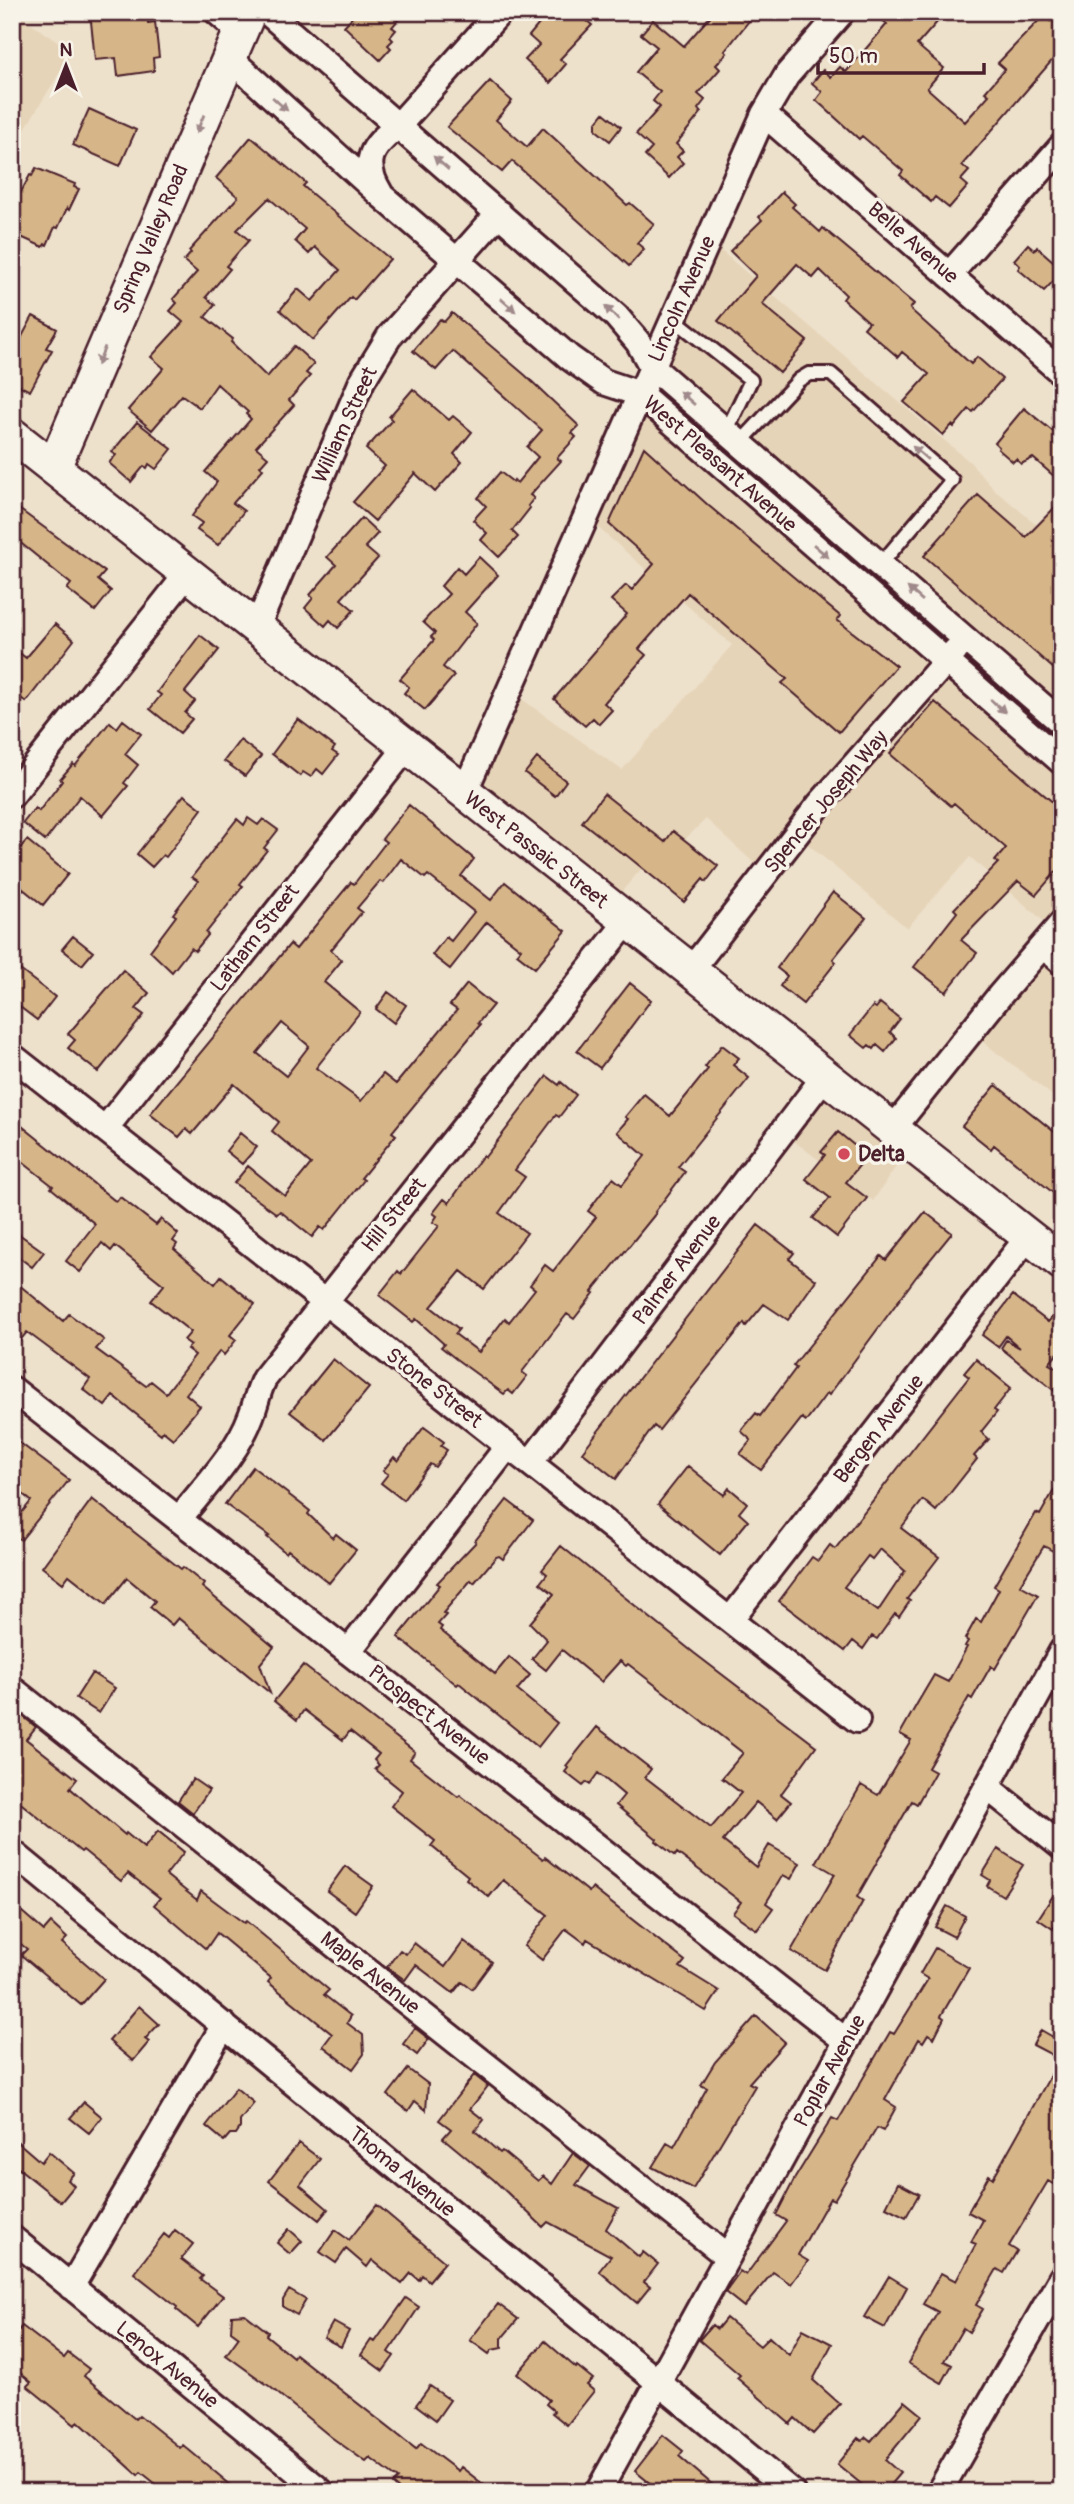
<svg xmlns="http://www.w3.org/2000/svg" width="1074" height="2504" font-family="Pangolin,sans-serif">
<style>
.built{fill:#e6d4b8}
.building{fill:#d6b689;stroke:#4a1f2b;stroke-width:2;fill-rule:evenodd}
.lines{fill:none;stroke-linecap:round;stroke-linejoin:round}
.lane-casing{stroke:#4a1f2b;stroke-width:18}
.street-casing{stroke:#4a1f2b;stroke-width:30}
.secondary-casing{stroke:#4a1f2b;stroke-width:38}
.lane{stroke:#f7f3e8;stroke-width:12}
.street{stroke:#f7f3e8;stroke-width:24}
.secondary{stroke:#f7f3e8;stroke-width:33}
.oneway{fill:#a0898a}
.poi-dot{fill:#d1495b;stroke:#f7f3e8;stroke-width:2.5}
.labels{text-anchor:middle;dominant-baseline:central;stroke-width:7;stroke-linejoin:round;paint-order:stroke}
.street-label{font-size:21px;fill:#4a1f2b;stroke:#f7f3e8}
.poi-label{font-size:21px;font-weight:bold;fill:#4a1f2b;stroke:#f7f3e8;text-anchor:start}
</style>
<rect width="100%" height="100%" fill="#ede1cc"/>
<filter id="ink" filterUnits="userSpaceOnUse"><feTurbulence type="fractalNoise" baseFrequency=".0143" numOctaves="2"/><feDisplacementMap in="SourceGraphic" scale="14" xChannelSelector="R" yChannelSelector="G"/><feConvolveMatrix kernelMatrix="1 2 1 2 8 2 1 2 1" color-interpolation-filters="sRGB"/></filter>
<g filter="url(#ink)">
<path class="built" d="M12,12L73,51L12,150Z
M708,240L970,462L994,489L1062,546V1103L970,1032L1055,931L970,857L907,928L797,835L766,874L706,819L675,849L665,842L608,907L464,793L509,690L622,770L732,645L586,517Z
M824,1077L911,1144L873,1201L782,1132Z"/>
<path class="building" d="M90,12H147L148,23L155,22L159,57L153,58L154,71L118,76L116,58L95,60Z
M357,12H405L392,27L396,30L390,37L393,40L388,45L391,48L380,60L344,26Z
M549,12H576L592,25L560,59L566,64L550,83L525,60L539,45L529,36Z
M714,12H756L725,51L727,53L716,65L720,69L698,94L705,100L698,109L701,113L676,144L683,151L677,157L683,163L669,178L645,156L652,148L636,134L660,107L653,101L660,92L636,72L657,47L641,34L653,20L684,46Z
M873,12H946L917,45L944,68L927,88L965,122L989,95L985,92L1005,69L998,63L1044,15L1050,21L1052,19L1062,29V49L962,165L969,171L961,180L968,186L949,208L935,197L931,202L900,175L903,171L862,136L859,139L816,100L822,92L812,83L823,70L831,77L840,67L846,72L887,24Z
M490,81L512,101L496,120L527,147L543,128L627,205L630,203L654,224L637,243L644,249L629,266L512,161L502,172L447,127Z
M89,109L136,130L120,166L73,145Z
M604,113L621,127L610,141L596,130V123Z
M251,137L306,183L303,186L312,194L390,259L354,300L351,297L313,340L280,310L298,289L312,301L340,270L315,247L309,254L295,241L305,229L269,198L237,230L249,240L226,266L230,269L206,297L215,305L205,317L233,339L231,342L267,377L294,346L314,364L306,373L310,376L289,400L294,405L256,447L268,457L260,466L263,469L233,503L244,511L218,545L197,530L202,523L192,516L217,482L205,472L251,419L246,414L248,412L217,384L200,408L182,395L152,430L128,410L164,368L151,357L183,322L170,311L177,303L173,299L197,272L184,261L191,253L189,251L238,197L216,178Z
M36,168L75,184L74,187L79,189L69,210L67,208L58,228L55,227L47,245L45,244L43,247L12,233V209L30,175L32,176Z
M782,192L795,204L792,207L820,232L823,228L914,304L910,309L971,364L977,357L1002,379L973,412L969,409L954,427L952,425L943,435L904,402L929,374L902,352L898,357L864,328L869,322L843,299L846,295L820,270L813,278L797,264L762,304L807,341L780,373L718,321L756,276L730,251L762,220L759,217Z
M1028,244L1035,250L1037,247L1062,269V272L1044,291L1018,269L1020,266L1014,260Z
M452,313L525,375L579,426L572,433L576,437L557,458L561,461L530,495L534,498L528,506L530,508L512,531L518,537L499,557L481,540L487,533L473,520L486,506L478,498L500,472L513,482L514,480L517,483L538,457L527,447L542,430L453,351L436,370L413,351L440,319L444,322Z
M33,316L57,329L46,348L52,350L30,391L12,382V355Z
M413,389L449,420L453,416L472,432L454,454L462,462L435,492L415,473L375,521L353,502L385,466L366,449L392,420L389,417Z
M1024,408L1062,439V483L1033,458L1021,464L1016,459L1013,462L998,449L999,447L995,443Z
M137,422L172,449L156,469L149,464L147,468L144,466L131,482L109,463L116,455L112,452Z
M644,447L709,506L840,616L837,620L896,666L839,732L782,683L787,679L688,593L639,649L646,655L604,703L612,710L599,724L593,718L585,726L554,699L627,614L611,600L626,585L632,590L654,564L609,524Z
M978,495L1026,537L1062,500V676L924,556Z
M12,504L105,572L98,580L111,591L95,611L67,589L71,584L12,536Z
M362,518L378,533L365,547L378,558L341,599L354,610L338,628L330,620L325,626L305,608L313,598L310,595L336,565L327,557Z
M479,557L498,575L465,612L477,623L443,667L454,676L425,710L404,693L409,687L400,679L434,640L431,637L435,633L423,622L449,594L441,586L457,567L464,574Z
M55,624L74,640L26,702L12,691V647L26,658Z
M200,635L219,650L185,692L195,701L185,713L192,719L180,733L150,709L161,695L157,692Z
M935,702L1062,810V865L1036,895L1018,881L961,940L977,953L946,992L914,967L957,912L954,909L998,863L995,861L1006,848L954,803L951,806L890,754Z
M298,719L335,747L332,751L338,755L323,774L317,769L311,777L303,772L300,776L272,754Z
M123,720L141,734L125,754L138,765L124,783L128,786L103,816L80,796L45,841L23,823L35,808L39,811L62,781L60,779L73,764L75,766L110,722L117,728Z
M240,740L261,756L245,776L224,761Z
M537,758L566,781L555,796L525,773Z
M604,794L665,842L673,831L718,866L706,882L703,879L684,902L625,854L624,855L582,822Z
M184,795L202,809L166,857L163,855L152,867L137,854Z
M409,805L474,859L461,876L491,900L505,882L566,931L535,968L517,954L521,949L487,922L450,969L432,955L446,937L451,941L474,912L428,875L425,878L401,859L383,883L380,881L357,908L362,912L331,950L342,960L324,982L360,1012L316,1068L361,1101L383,1074L396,1084L457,1010L450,1005L467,984L493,1005L478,1023L480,1025L392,1132L396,1135L361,1178L364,1180L324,1230L320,1227L312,1237L280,1211L277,1214L234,1183L248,1166L285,1196L311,1164L272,1131L279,1122L234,1084L192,1134L186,1129L179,1137L150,1114L290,944L296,949L351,882L354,884L386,842L382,839ZM282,1023L309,1046L286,1076L257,1053Z
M248,818L258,825L263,819L278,830L264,848L267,850L240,884L243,886L206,933L208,935L195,951L191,948L172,972L150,951L176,916L173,914L198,881L192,877L237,819L244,825Z
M27,840L68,874L43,905L12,880V857Z
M833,892L866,918L833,959L836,962L803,1004L780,986L787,976L777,968Z
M73,936L93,952L82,965L62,949Z
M20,970L55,997L37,1020L12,1001V979Z
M123,970L149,993L136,1009L144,1015L98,1072L68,1048L75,1040L68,1034Z
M630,983L651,1000L600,1068L577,1051Z
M388,992L406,1005L394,1023L376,1009Z
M880,1003L900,1019L890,1032L896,1038L885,1052L877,1045L874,1049L869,1045L866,1048L850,1035L873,1006L876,1008Z
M722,1045L739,1058L733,1065L749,1078L678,1167L685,1172L655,1212L656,1213L592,1292L594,1293L574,1319L567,1314L522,1372L527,1376L513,1394L508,1390L504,1394L456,1359L441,1347L444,1344L416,1319L413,1322L379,1295L398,1271L401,1274L439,1226L433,1222L437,1216L433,1213L444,1199L449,1203L483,1155L485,1157L547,1076L559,1085L561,1082L576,1095L559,1117L556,1115L515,1170L525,1177L499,1213L527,1233L484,1289L461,1271L431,1307L459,1329L455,1334L479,1352L505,1318L509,1322L535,1289L530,1285L545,1265L553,1271L596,1217L588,1211L613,1178L622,1185L645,1156L617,1132L628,1119L625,1117L644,1094L670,1116L708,1069L705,1067Z
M996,1085L1062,1138V1200L994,1145L991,1149L962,1126Z
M12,1118L114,1200L117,1201L120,1197L156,1225L161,1219L178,1234L173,1241L177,1244L174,1249L215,1284L221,1276L255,1304L230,1335L236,1340L224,1355L220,1351L186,1394L200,1406L173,1439L163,1431L161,1434L113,1396L105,1406L83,1389L90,1379L27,1332L12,1350V1279L63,1321L69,1314L104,1340L96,1349L146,1386L151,1381L166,1393L195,1355L187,1349L191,1345L184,1340L191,1332L151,1301L164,1285L115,1246L111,1251L102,1243L80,1272L66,1261L95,1224L51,1188L53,1186L12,1154Z
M838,1132L867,1156L846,1182L867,1198L837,1237L813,1218L830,1198L806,1179L825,1155L821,1152Z
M240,1133L257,1147L242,1164L226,1151Z
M925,1212L952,1233L916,1277L829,1395L827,1393L806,1421L802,1418L761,1470L740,1454L751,1440L741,1431L756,1413L760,1416L796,1368L793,1366L881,1256L886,1260Z
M758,1225L794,1253L789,1259L816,1280L788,1320L764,1304L746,1326L744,1323L659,1430L654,1426L616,1479L582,1452Z
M12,1229L44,1252L32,1267L12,1252Z
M1013,1295L1048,1322L1062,1305V1348L1049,1364L1062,1371V1397L1001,1348L1006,1340L1020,1348L1006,1336L998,1347L982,1335Z
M333,1359L369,1388L326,1440L290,1412Z
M976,1359L1011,1388L994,1410L997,1412L981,1432L989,1439L974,1456L977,1459L936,1511L923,1500L901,1528L939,1557L907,1599L910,1601L899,1617L895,1614L877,1639L872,1636L863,1649L853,1641L845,1651L779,1601L812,1557L818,1561L830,1545L835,1549L969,1377L964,1373ZM880,1549L905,1571L878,1611L844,1587L868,1556L872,1559Z
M424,1427L444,1442L441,1446L447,1450L435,1467L430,1464L403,1500L381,1483L388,1474L383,1471L394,1457L398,1461Z
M12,1437L69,1480L21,1540L12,1534V1525L31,1501L12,1485Z
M688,1466L724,1495L729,1488L747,1503L739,1513L748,1521L720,1555L658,1504Z
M253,1467L310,1511L308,1514L333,1538L336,1534L356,1550L329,1583L288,1550L286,1553L267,1537L269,1536L225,1504Z
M1062,1476V1556L1044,1546L1020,1585L1038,1595L995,1669L991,1666L972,1699L969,1697L928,1768L935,1772L917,1804L912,1801L857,1897L863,1901L825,1970L791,1951L835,1874L816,1863L861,1785L878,1795L911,1740L900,1734L918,1702L934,1675L948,1682L967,1647L965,1646L968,1641L965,1639L976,1619L981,1622L999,1589L994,1586L1036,1513L1040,1515Z
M92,1499L181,1569L183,1567L204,1584L202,1587L274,1647L260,1664L270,1693L178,1618L172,1625L150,1607L155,1601L127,1578L106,1604L69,1575L63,1583L42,1567Z
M507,1500L533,1520L503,1559L499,1556L496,1557L474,1583L471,1580L443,1613L446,1615L438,1624L442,1627L440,1630L495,1674L509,1657L530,1675L517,1690L557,1723L538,1747L459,1683L457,1685L398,1637L440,1585L437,1583L476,1542L475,1541Z
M561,1546L694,1653L816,1746L781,1794L791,1802L777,1819L756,1802L723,1841L756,1867L769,1845L800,1863L791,1879L783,1875L766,1903L773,1908L757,1930L733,1913L741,1902L677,1853L675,1856L656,1841L657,1839L616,1805L624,1795L598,1773L590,1784L587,1782L583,1786L565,1772L568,1768L566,1766L597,1727L651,1769L645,1777L711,1828L741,1793L722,1778L743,1753L628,1664L626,1666L620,1661L601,1682L562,1650L546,1670L532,1659L547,1640L530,1623L554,1594L540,1583L547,1574L542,1570Z
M303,1665L415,1752L410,1759L458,1797L460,1795L543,1859L545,1857L589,1892L592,1888L685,1961L680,1967L719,1991L706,2011L587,1939L585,1943L566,1929L542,1960L524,1946L548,1915L503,1880L489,1897L466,1879L468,1876L431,1846L435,1841L391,1806L402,1791L375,1769L379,1765L374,1760L379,1754L350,1731L343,1740L304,1710L297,1720L274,1701Z
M92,1673L115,1688L99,1713L76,1698Z
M19,1713L36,1727L26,1739L77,1779L70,1788L125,1835L126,1833L144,1848L158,1831L184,1852L166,1875L197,1900L201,1891L244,1923L246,1921L329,1990L324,1995L351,2016L347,2023L363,2035L364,2054L353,2069L323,2046L332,2034L268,1982L271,1978L217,1933L206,1949L154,1905L160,1898L128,1873L121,1881L83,1850L81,1852L12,1796V1722Z
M193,1779L209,1790L193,1813L178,1801Z
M998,1849L1023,1865L1003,1896L987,1886L990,1880L982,1875Z
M345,1866L373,1886L355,1912L327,1891Z
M1062,1882V1915L1053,1929L1038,1919Z
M947,1906L965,1916L954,1937L935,1927Z
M21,1911L44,1931L51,1923L67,1938L62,1943L104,1979L81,2005L21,1955L27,1949L12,1937V1921Z
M464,1941L492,1962L472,1989L462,1982L453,1993L416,1965L405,1980L387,1967L400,1950L406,1954L414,1943L445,1967Z
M935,1948L969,1968L941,2016L944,2018L934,2038L928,2034L923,2042L919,2039L885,2100L896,2107L883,2131L877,2128L834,2200L830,2198L798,2255L808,2261L791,2284L773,2272L744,2307L725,2292L740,2271L746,2275L786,2221L776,2215L795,2178L832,2118L838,2121L890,2032L894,2034L928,1979L920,1974Z
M139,2006L159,2024L145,2039L149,2042L133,2061L109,2041Z
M756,2016L785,2042L749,2083L755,2086L693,2189L652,2167L667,2143L674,2147L707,2088L701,2085L715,2062Z
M415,2028L429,2039L417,2055L403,2044Z
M1041,2030L1060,2041L1052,2055L1033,2045Z
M1062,2055V2168L1053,2184L1048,2181L1009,2246L1017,2251L1004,2273L997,2269L976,2305L983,2309L969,2332L963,2328L944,2361L952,2365L942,2383L908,2363L938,2312L923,2304L941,2273L956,2281L976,2244L971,2242L983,2220L968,2212L989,2175L993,2178Z
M408,2069L428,2084L426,2110L415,2101L408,2111L388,2095Z
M474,2075L488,2086L470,2109L484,2120L475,2131L500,2153L502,2151L538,2181L543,2176L552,2184L573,2153L590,2166L576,2185L618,2208L606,2229L639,2257L643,2252L658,2264L644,2282L650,2287L637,2303L599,2271L611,2256L548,2222L543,2227L494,2180L443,2138L451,2129L439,2120Z
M236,2088L254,2103L240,2121V2128L236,2134H230L224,2141L206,2126Z
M84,2102L102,2117L89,2133L70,2118Z
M12,2137L41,2162L49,2152L74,2173L68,2180L74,2186L61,2202L12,2163Z
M299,2143L320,2159L300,2185L328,2209L319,2220L269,2181Z
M898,2183L919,2194L906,2217L886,2207Z
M377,2205L445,2262L429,2281L422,2275L419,2280L411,2273L402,2284L372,2260L367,2267L346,2249L336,2263L320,2252L335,2230L349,2240Z
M289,2229L302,2241L290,2254L277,2243Z
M175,2230L193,2244L181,2259L203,2276L200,2279L223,2296L198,2327L176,2309L177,2307L134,2273L164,2234L169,2238Z
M889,2276L907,2287L885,2328L864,2317Z
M289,2290L306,2300L297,2315L283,2307V2300Z
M406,2298L419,2307L389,2352L394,2356L383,2371L361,2355L371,2340L375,2342Z
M498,2304L518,2319L502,2338V2348L492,2350L489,2354L470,2340Z
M245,2314L268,2332L266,2335L293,2357L295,2354L416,2449L421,2443L458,2471L461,2467L493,2492H402L393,2484L398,2479L370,2458L366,2462L331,2437L269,2386L226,2355L239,2337L231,2331L232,2315Z
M726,2318L760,2346L769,2337L789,2355L803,2329L832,2344L813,2380L840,2404L813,2434L795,2418L790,2424L737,2378L740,2375L699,2340L712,2325L717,2329Z
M333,2322L349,2331L341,2347L324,2338Z
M22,2326L64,2358L68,2353L89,2369L84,2376L135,2419L139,2415L180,2448L183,2445L239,2492H166L141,2472L138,2475L78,2421L75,2425L27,2386L31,2382L12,2366V2338Z
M545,2341L576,2368L577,2366L593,2379L587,2385L594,2391L567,2425L552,2413L554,2411L546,2404L549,2400L517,2374Z
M430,2386L450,2400L436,2420L416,2405Z
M905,2401L922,2415L885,2460L900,2473L884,2492H871L837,2464L858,2438L862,2441L866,2437L871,2441Z
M663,2435L683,2451L679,2456L721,2492H661L635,2471Z"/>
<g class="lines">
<g class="lane-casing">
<path id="lane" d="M674,319L751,380L726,432
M740,443L799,380L809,374H831L952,480L880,565
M1039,950L1062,970"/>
</g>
<g class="street-casing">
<path id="street" d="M217,12L240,32
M267,12L616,316L638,342L652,367L1062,723
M238,42L235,63L383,197L570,358L604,382L640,394L1062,762
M764,114L1062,373
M380,193C361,161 371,147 398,126L500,12
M949,275L1062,146
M257,627L362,381L389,337L499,213
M464,793L764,114L787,75L842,12
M12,795L188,573
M691,970L819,805L956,650
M12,1056L857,1720
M105,1129L406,748
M892,1130L1001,994L1062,923
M12,1389L846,2041
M530,1463L824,1077
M179,1519C204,1487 237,1454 251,1416C256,1403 258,1391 264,1379L627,922
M730,1620L1028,1237
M348,1652L508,1446
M12,1689L728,2257
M987,1787L1062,1847
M12,1852L792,2492
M12,2238L322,2492
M71,2287L224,2025
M598,2492L1062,1651
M939,2492L1062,2277"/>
</g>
<g class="secondary-casing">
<path id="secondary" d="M12,435L1062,1263
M54,467L249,12"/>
</g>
<use href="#lane" class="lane"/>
<use href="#street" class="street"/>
<use href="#secondary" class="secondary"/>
</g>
<defs><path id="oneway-solid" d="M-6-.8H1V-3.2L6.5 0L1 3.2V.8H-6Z" transform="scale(1.75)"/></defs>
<g class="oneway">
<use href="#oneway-solid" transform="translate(280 104) rotate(42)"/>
<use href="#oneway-solid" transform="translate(200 124) rotate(113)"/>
<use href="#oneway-solid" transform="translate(441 163) rotate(-139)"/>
<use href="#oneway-solid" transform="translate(508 305) rotate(41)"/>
<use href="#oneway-solid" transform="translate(612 313) rotate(-136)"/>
<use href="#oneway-solid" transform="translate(101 356) rotate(113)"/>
<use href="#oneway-solid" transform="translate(687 398) rotate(-139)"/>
<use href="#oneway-solid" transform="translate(920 453) rotate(-139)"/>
<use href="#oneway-solid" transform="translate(821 551) rotate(41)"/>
<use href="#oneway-solid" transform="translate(915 594) rotate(-139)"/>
<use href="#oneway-solid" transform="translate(998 706) rotate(41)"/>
</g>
</g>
<circle class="poi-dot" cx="844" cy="1154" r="7"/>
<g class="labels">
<g class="street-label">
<text transform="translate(151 239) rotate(-67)">Spring Valley Road</text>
<text transform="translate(913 243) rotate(41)">Belle Avenue</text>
<text transform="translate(682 299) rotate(-66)">Lincoln Avenue</text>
<text transform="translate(345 425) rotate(-65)">William Street</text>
<text transform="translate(720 464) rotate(41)">West Pleasant Avenue</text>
<text transform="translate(826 802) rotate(-50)">Spencer Joseph Way</text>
<text transform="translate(536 850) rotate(38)">West Passaic Street</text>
<text transform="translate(255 938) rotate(-52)">Latham Street</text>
<text transform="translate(394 1215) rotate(-51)">Hill Street</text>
<text transform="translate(677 1270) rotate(-53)">Palmer Avenue</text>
<text transform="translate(434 1388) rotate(38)">Stone Street</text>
<text transform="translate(879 1429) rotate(-52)">Bergen Avenue</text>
<text transform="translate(429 1715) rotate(38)">Prospect Avenue</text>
<text transform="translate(370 1973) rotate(38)">Maple Avenue</text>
<text transform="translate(830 2071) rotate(-61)">Poplar Avenue</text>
<text transform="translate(402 2172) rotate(39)">Thoma Avenue</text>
<text transform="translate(167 2365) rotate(39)">Lenox Avenue</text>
</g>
<g class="poi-label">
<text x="858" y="1154">Delta</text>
</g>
</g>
<rect width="1074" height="2504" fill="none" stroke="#f7f3e8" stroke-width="42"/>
<rect x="21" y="21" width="1032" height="2462" fill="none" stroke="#4a1f2b" stroke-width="2.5" filter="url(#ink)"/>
<g transform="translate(66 66)" stroke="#f7f3e8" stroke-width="5" paint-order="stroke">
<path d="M0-5L12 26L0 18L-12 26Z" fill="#4a1f2b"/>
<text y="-10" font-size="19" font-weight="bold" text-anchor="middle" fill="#4a1f2b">N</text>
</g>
<path d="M818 63v10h166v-10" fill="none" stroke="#4a1f2b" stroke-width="3.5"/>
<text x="829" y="63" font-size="21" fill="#4a1f2b" stroke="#f7f3e8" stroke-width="5" paint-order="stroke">50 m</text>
</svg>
